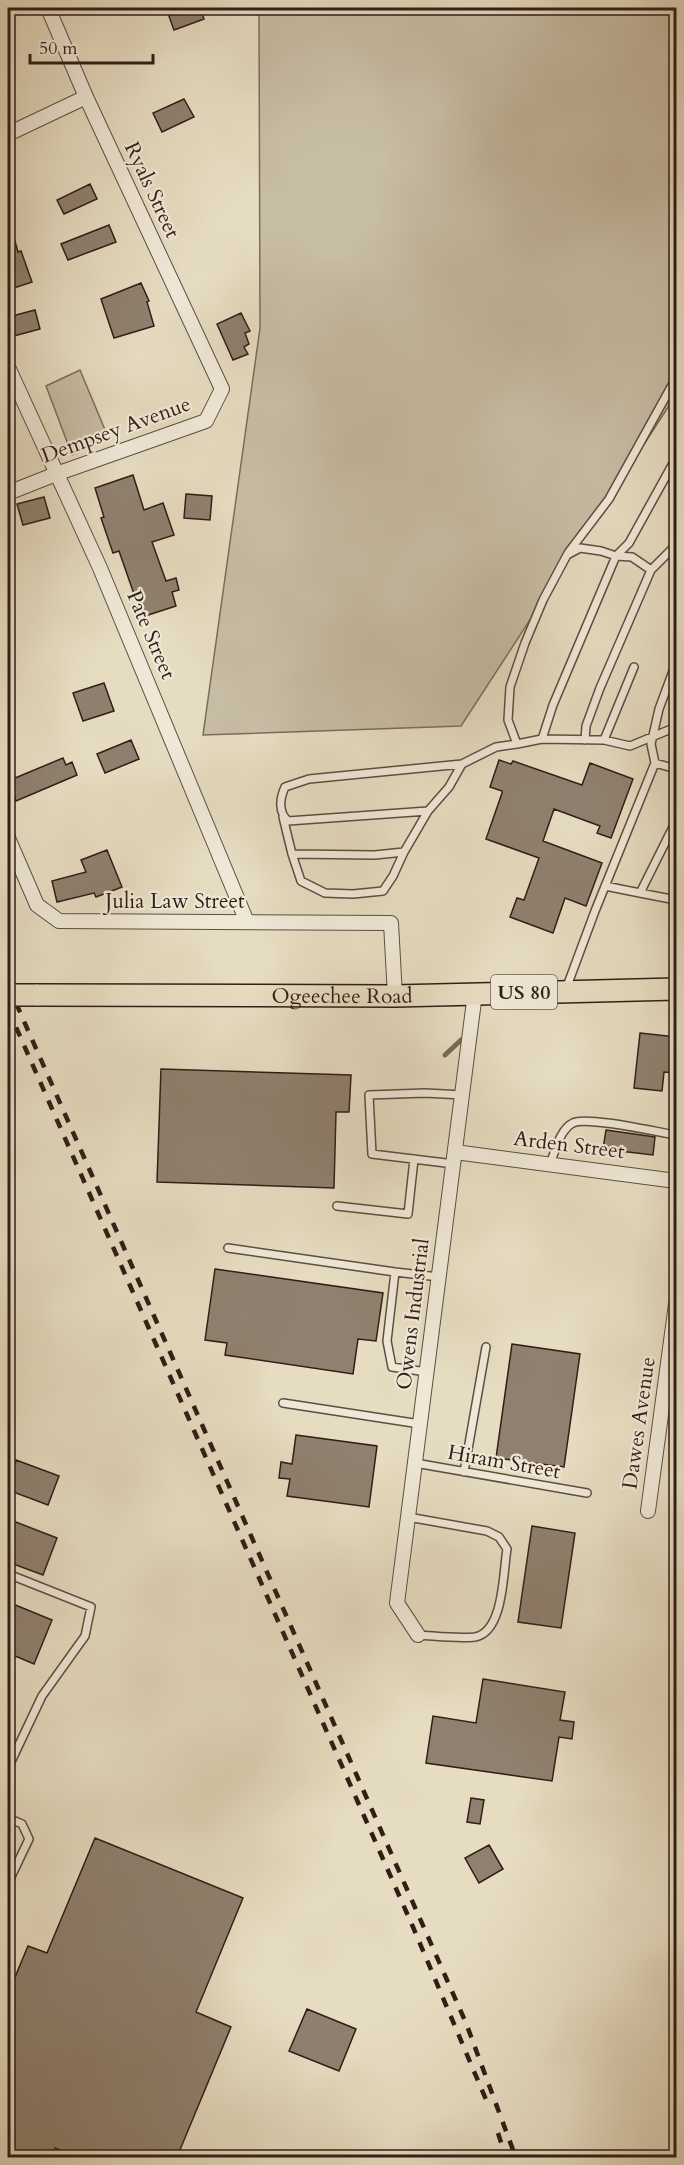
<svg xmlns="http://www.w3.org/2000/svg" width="684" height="2165" font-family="Cardo,serif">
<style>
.green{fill:#c7bca4;stroke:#7c6c5d;stroke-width:1.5}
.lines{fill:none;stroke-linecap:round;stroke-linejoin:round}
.stream{stroke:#78695a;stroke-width:5}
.building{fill:#8f806f;stroke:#311d16;stroke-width:1.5}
.service-casing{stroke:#5e4d41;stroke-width:10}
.minor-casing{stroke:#5e4d41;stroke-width:16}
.primary-casing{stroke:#311d16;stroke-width:24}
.service{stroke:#efe8d7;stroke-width:7}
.minor{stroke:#efe8d7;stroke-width:14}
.primary{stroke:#e6dcc1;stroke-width:21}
.rail{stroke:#311d16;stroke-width:4.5;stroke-dasharray:10 10;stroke-linecap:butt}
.primary-bridge-casing{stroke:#311d16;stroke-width:24;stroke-linecap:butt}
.primary-bridge{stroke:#e6dcc1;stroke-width:21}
.labels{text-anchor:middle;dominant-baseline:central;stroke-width:4.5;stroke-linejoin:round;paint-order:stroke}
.shield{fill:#efe8d7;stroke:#6a5a50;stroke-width:1.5}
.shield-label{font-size:20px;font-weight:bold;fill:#311d16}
.street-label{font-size:21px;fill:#311d16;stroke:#efe8d7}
</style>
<rect width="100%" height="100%" fill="#e6dcc1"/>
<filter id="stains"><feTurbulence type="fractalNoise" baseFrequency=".00333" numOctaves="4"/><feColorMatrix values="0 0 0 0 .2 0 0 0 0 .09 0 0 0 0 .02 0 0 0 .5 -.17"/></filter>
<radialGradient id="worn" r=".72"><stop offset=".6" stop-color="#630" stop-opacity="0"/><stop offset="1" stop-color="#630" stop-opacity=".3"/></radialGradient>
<path class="green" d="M259,8H676V395L461,726L203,735L260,328Z
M80,370L108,437L72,455L46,386Z"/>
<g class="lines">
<path class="stream" d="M445,1055L461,1040"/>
</g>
<path class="building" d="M166,8H200L204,19L174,30Z
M184,99L194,117L162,132L153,113Z
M90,184L97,199L64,214L57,200Z
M109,225L116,242L68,260L61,244Z
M11,227L18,252L21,251L32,282L8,290V228Z
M141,283L149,301L147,302L154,326L114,338L101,299Z
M35,310L40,329L10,337L8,317Z
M241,313L250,331L245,333L249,344L244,347L248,354L233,360L217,324Z
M133,475L144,510L163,503L174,535L152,542L166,581L176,578L179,590L172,592L176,606L142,617L119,551L113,553L101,518L104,517L95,488Z
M186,494L212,496L210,520L184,518Z
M44,497L50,518L23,525L17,504Z
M104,683L114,711L83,721L73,693Z
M131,740L139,759L105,773L97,754Z
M63,758L66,765L72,762L77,775L16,801L8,781Z
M499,760L511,764L513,761L582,785L590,763L633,779L611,838L597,833L600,826L554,809L543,841L602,863L586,906L565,898L553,933L510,917L517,898L524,900L539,858L486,839L502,793V791L490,787Z
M107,850L122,887L96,897L94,893L57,902L52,881L86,872L81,860Z
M640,1033L676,1037V1073L664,1072L662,1091L634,1088Z
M161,1069L351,1075L349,1112H336L334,1188L157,1182Z
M606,1130L655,1137L653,1155L603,1149Z
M215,1269L383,1293L376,1341L358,1339L353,1374L225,1355L227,1343L205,1340Z
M512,1344L580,1354L564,1467L496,1458Z
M296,1435L377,1446L369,1507L287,1496L290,1479L279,1478L281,1462L292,1464Z
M16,1460L59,1476L48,1505L8,1490V1482Z
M8,1519L57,1538L43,1575L8,1562Z
M532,1526L575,1533L561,1628L518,1622Z
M8,1602L52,1620L34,1664L8,1653Z
M483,1679L565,1692L560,1720L574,1722L572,1739L559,1737L552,1781L426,1763L433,1716L476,1723Z
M471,1798L484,1800L480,1824L467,1822Z
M95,1838L243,1898L196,2012L231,2027L177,2157H79L55,2148L51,2157H8V1994L28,1946L47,1953Z
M489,1845L503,1869L479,1883L465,1858Z
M307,2009L356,2029L339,2071L289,2051Z"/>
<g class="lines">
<g class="service-casing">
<path id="service" d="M568,553L609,499L676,378
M651,570L672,549L676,541
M542,739L517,744L508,720L510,687L525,643L543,600L567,555L580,548L601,551L616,556L629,543L676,458
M585,740L586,726L600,688L651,570L632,557L616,556L553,705L542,739L604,740L630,746L676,727
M604,740L634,667
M655,763L676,769
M462,764L449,787L428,811L288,821C278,812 280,798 285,787L309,779L462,764L496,747L517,744
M283,817L292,854L375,855L404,852L428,811
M292,854L301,881L325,893L353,894L383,891L393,876L404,852
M605,886L640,893L676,821
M640,893L676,900
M566,989L595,911L655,763L651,744L659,709L676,663
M454,1164L372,1154L369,1095L425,1093L463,1095
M550,1164C555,1152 560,1129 573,1123C587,1116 657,1132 676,1135
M337,1206L408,1214L414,1159
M228,1248L395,1272
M427,1372L392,1367L387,1341L395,1272L439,1277
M283,1403L420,1424
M415,1463L587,1493
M464,1472L486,1347
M408,1517L487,1531L499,1537L507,1549C503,1572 504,1632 475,1637C457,1639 436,1636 418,1635
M8,1574L91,1607L85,1636L42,1696L8,1768
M8,1818L22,1824L29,1839L8,1883"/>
</g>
<g class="minor-casing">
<path id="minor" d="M8,134L86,97
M8,367L100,568L247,922
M8,493L56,474L206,421L222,389L86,97L48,8
M8,838L37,905L59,921L391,923L395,996
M455,1152L676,1181
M648,1511L676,1304
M418,1635L397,1603L475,993"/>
</g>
<g class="primary-casing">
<g id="primary">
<path id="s1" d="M36,995L395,996L676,989"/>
</g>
</g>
<use href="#service" class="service"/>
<use href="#minor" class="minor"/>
<use href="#primary" class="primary"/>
<path class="rail" d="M8,985L466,2023L516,2158
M8,1009L413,1927L487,2102
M498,2133L506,2158"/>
<g class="primary-bridge-casing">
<path id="primary-bridge" d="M8,995H36"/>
</g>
<use href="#primary-bridge" class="primary-bridge"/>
</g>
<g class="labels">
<rect class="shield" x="491" y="975" width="66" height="34" rx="4.5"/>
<g class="shield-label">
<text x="524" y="992">US 80</text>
</g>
<g class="street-label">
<text transform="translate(152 190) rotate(65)">Ryals Street</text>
<text transform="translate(116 430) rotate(-20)">Dempsey Avenue</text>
<text transform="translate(151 635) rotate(67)">Pate Street</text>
<text x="175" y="901">Julia Law Street</text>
<text stroke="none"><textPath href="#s1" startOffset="306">Ogeechee Road</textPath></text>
<text transform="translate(569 1145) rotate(7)">Arden Street</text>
<text transform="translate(413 1314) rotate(-83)">Owens Industrial</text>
<text transform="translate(639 1423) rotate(-82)">Dawes Avenue</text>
<text transform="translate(504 1462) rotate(10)">Hiram Street</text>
</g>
</g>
<rect width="684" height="2165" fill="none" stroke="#e6dcc1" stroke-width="30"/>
<rect x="9" y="9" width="666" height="2147" fill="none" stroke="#311d16" stroke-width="3"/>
<rect x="15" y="15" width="654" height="2135" fill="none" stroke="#311d16" stroke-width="1.5"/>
<path d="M30 54v9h123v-9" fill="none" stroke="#311d16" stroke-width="3"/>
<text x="39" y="54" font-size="18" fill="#311d16" stroke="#efe8d7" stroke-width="4.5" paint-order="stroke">50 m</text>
<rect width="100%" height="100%" filter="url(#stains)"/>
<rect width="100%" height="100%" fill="url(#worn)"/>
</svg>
